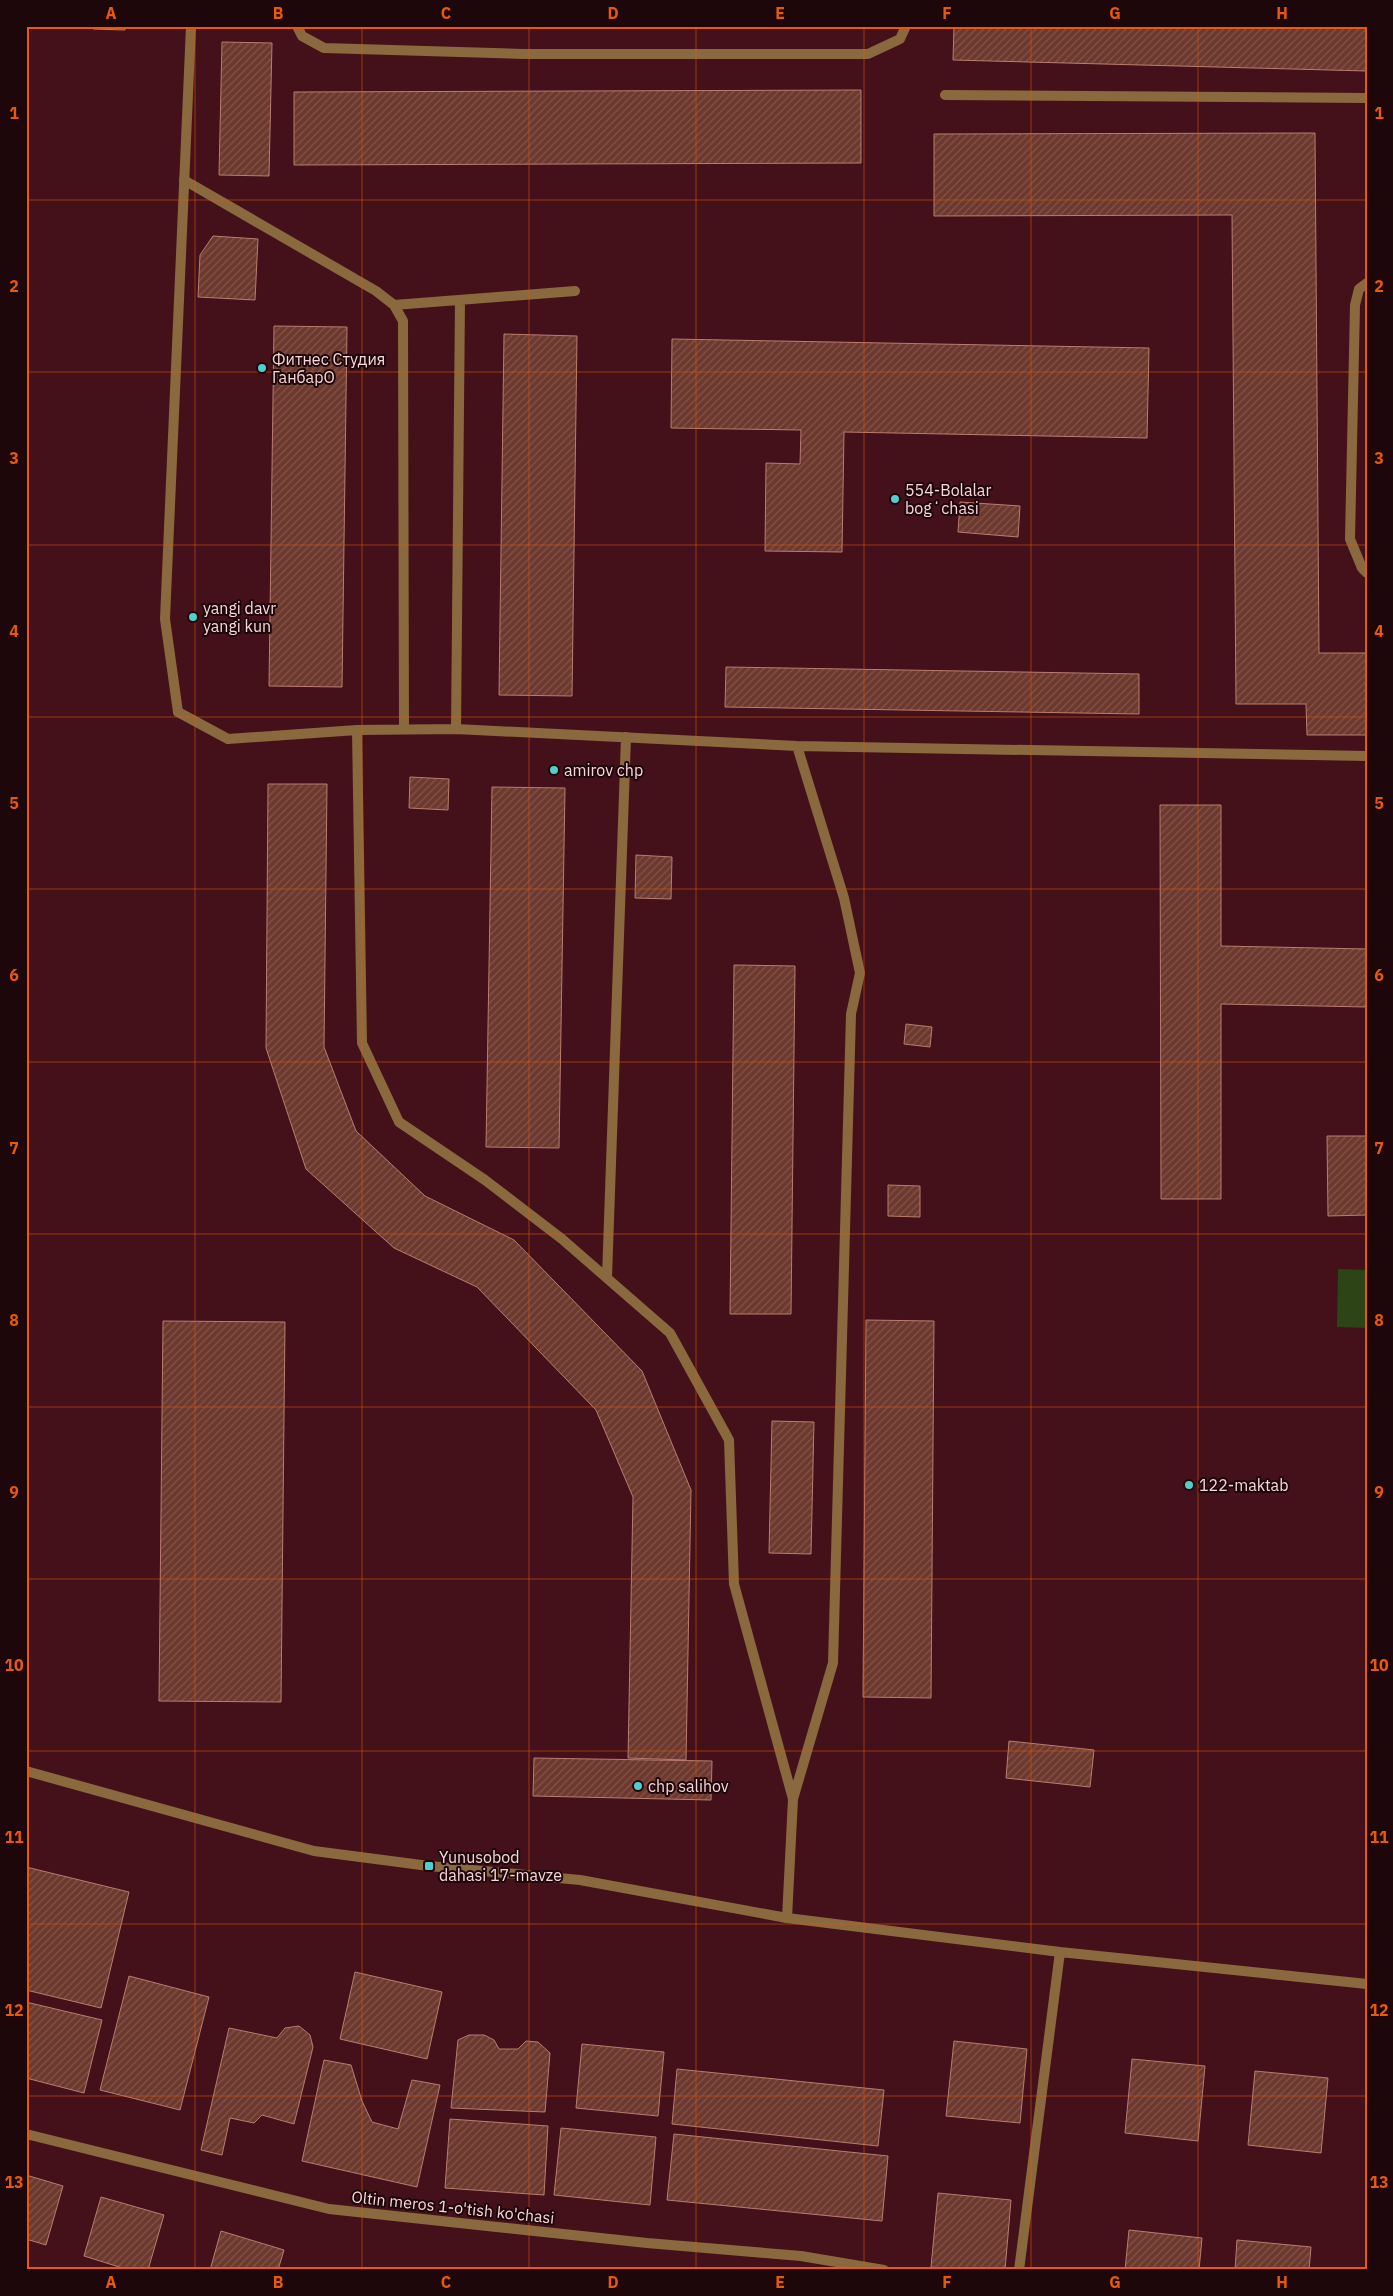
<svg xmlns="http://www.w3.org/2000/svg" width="1393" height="2296" font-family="'IBM Plex Sans',sans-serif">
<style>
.green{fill:#2c4416}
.building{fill:url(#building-hatch);stroke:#b97d70}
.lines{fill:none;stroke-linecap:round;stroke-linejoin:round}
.lane{stroke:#8a693f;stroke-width:10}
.street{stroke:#8a693f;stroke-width:10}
.grid{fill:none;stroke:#e8590c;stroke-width:1;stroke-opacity:0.55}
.poi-dot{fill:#53cdc9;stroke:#1d070a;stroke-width:2}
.labels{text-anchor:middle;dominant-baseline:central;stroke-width:4;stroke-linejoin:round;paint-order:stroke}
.poi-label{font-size:16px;fill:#f9d6d9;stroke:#1d070a;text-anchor:start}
.street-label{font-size:16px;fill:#f9d6d9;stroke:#1d070a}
.neatline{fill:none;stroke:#e8590c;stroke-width:2}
.grid-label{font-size:16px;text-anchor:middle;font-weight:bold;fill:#e8590c}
</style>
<defs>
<pattern id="building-hatch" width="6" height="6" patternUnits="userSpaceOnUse" patternTransform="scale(1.25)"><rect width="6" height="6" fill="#6d382d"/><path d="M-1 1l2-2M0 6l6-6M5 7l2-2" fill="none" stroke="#83544b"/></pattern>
</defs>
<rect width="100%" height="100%" fill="#44111b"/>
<path class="green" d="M1338,1269L1367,1270V1328L1337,1327Z"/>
<path class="building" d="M93,26H125V30L93,29Z
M954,26H1367V71L953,60Z
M222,42L272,43L269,176L219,175Z
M861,90V163L294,165V92Z
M1315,133L1319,653H1367V735H1307L1306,704H1236L1232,215L934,216V134Z
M213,236L258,239L255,300L198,297L200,255Z
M274,326L347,327L342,687L269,686Z
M504,334L577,336L572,696L499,695Z
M672,339L1149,348L1147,438L844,432L842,552L765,551L766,463L800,464L801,430L671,428Z
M960,502L1020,506L1018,537L958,532Z
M726,667L1139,674V714L725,707Z
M410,777L449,779L448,810L409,808Z
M268,784H327L324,1047L356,1131L425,1196L514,1240L642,1371L691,1490L686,1760L628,1758L633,1497L596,1410L477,1287L394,1248L306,1169L266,1048Z
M492,787L565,788L559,1148L486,1147Z
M1160,805H1221V946L1367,949V1007L1221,1004V1199H1161Z
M636,855L672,857L671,899L635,898Z
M734,965L795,966L791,1314H730Z
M906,1024L932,1027L930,1047L904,1044Z
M1327,1136H1367V1215L1328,1216Z
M888,1185L920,1186V1217L888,1216Z
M866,1320L934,1321L931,1698L863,1697Z
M163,1321L285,1322L281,1702L159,1701Z
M772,1421L814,1422L811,1554L769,1553Z
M1009,1741L1094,1750L1090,1787L1006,1778Z
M534,1758L712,1761L711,1800L533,1796Z
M26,1867L129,1892L101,2008L26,1990Z
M355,1972L442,1992L427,2059L340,2039Z
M129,1976L209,1997L180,2110L100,2090Z
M26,2002L102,2020L84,2093L26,2078Z
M299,2026L310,2035L313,2047L294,2124L262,2115L254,2123L230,2118L222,2155L201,2150L229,2028L277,2038L285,2028Z
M469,2035H484L494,2040L499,2049H518L526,2041L538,2042L550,2053L545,2112L451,2108L458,2040Z
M954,2041L1027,2049L1020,2123L946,2116Z
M582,2044L664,2052L658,2116L576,2108Z
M1132,2059L1205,2066L1198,2141L1125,2133Z
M324,2060L351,2065L362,2101L372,2122L398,2129L412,2080L440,2085L417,2187L302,2161Z
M677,2069L884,2090L878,2146L672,2124Z
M1255,2071L1328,2078L1321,2153L1248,2145Z
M450,2119L548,2126L544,2195L445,2188Z
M561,2128L656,2137L650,2205L554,2195Z
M674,2134L888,2156L882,2221L667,2200Z
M26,2175L63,2186L46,2245L26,2239Z
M938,2193L1011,2200L1005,2270H957L931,2267Z
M101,2197L164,2215L148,2270H129L84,2256Z
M1129,2230L1202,2238L1199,2270H1125Z
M221,2231L284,2250L278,2270H210Z
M1237,2240L1311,2247L1309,2270H1235Z"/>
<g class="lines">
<path class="lane" d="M297,26L302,36L324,48L523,54H868L900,39L906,26
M945,95L1367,98
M184,180L376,291L394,305L403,321L404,729
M1367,283L1359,289L1355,305L1350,539L1362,568L1367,573
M394,305L575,291
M178,712L228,739L357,730L456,729L797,746L1367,756
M456,729L460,300
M357,730L362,1043L399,1122L485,1180L562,1239L670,1333L729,1440L734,1584L793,1799L787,1918
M607,1277L626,737
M793,1799L833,1663L851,1014L860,973L844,898L797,746"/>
<path class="street" d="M178,712L165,619L191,26
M26,1771L314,1851L429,1866L580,1880L787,1918L1060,1952L1367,1984
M26,2134L329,2209L647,2243L801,2256L884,2270
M1019,2270L1060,1952"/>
</g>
<path class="grid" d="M195,26V2270M362,26V2270M529,26V2270M696,26V2270M864,26V2270M1031,26V2270M1198,26V2270M26,200H1367M26,372H1367M26,545H1367M26,717H1367M26,889H1367M26,1062H1367M26,1234H1367M26,1407H1367M26,1579H1367M26,1751H1367M26,1924H1367M26,2096H1367"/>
<g class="poi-dot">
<circle cx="262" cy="368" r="5"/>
<circle cx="895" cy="499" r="5"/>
<circle cx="193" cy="617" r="5"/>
<circle cx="554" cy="770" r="5"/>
<circle cx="1189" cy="1485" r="5"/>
<circle cx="638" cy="1786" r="5"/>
<rect x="424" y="1861" width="10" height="10" rx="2.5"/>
</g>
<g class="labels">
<g class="poi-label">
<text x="272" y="359">Фитнес Студия<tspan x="272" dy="18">ГанбарО</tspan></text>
<text x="905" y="490">554-Bolalar<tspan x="905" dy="18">bogʻchasi</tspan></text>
<text x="203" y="608">yangi davr<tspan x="203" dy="18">yangi kun</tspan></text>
<text x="564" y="770">amirov chp</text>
<text x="1199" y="1485">122-maktab</text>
<text x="648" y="1786">chp salihov</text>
<text x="439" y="1857">Yunusobod<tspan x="439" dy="18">dahasi 17-mavze</tspan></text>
</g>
<g class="street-label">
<text transform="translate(453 2207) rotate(6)">Oltin meros 1-o'tish ko'chasi</text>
</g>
</g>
<rect width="1393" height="2296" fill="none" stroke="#1d070a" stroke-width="55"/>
<rect x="28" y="28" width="1338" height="2240" class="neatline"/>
<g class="grid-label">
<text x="111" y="19">A</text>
<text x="278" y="19">B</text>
<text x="446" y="19">C</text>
<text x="613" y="19">D</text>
<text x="780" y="19">E</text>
<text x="947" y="19">F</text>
<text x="1115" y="19">G</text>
<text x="1282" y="19">H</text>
<text x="14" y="119">1</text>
<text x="1379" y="119">1</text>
<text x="14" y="292">2</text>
<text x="1379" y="292">2</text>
<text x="14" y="464">3</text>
<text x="1379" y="464">3</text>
<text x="14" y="637">4</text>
<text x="1379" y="637">4</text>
<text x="14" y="809">5</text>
<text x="1379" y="809">5</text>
<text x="14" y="981">6</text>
<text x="1379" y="981">6</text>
<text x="14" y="1154">7</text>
<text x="1379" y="1154">7</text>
<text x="14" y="1326">8</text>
<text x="1379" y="1326">8</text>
<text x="14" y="1498">9</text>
<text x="1379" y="1498">9</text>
<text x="14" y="1671">10</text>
<text x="1379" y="1671">10</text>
<text x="14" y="1843">11</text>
<text x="1379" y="1843">11</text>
<text x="14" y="2016">12</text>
<text x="1379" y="2016">12</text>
<text x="14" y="2188">13</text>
<text x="1379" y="2188">13</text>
<text x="111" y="2288">A</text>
<text x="278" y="2288">B</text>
<text x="446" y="2288">C</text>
<text x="613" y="2288">D</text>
<text x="780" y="2288">E</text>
<text x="947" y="2288">F</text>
<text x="1115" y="2288">G</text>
<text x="1282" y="2288">H</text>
</g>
</svg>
